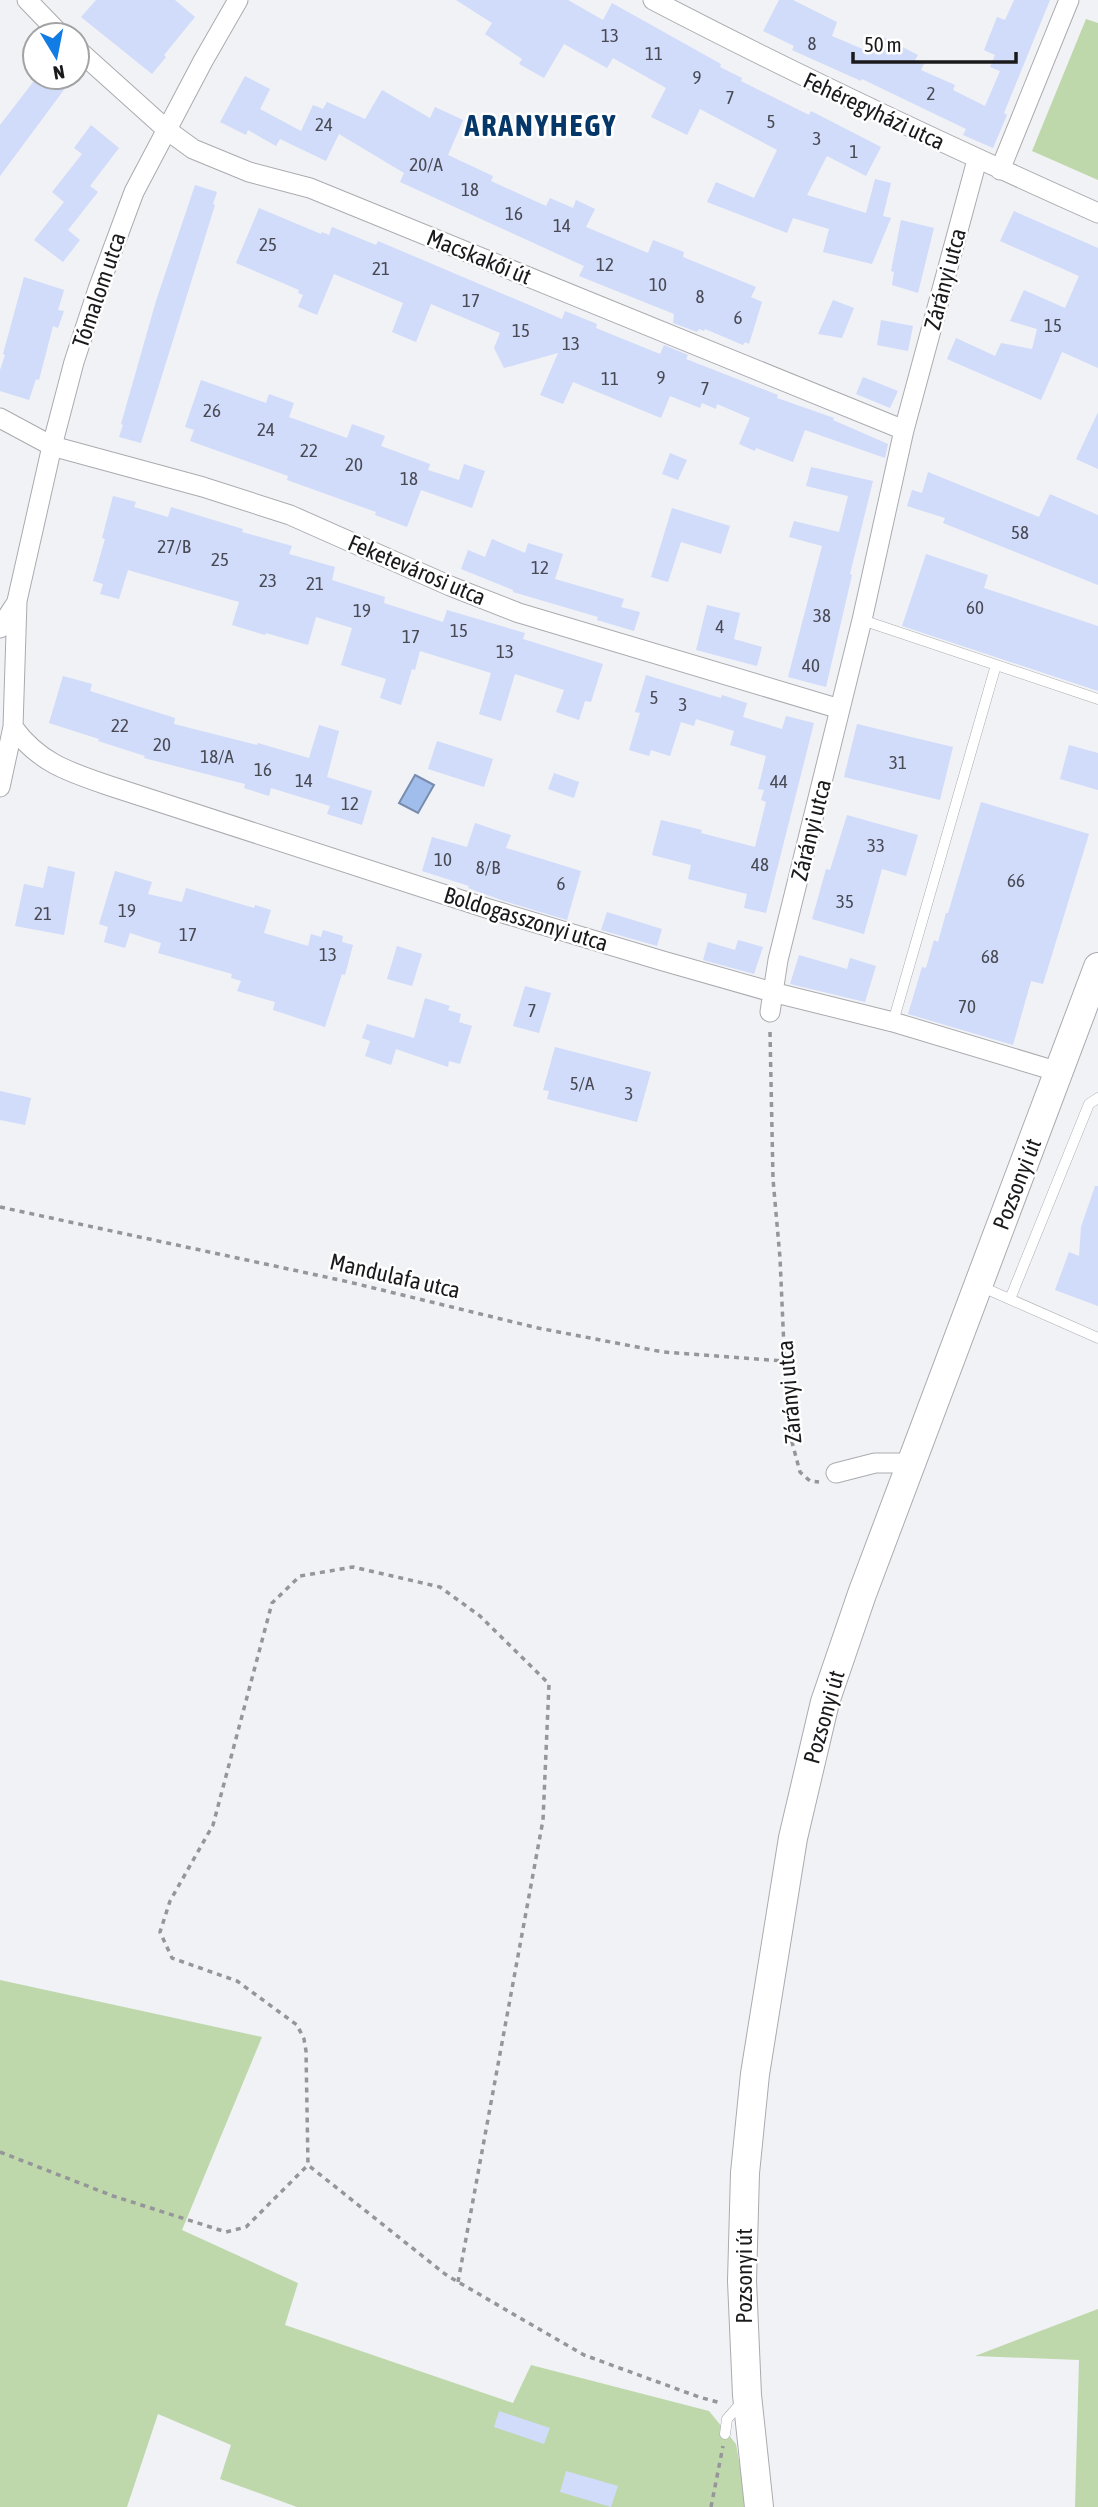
<svg xmlns="http://www.w3.org/2000/svg" width="1098" height="2507" font-family="'Asap Condensed',sans-serif">
<style>
.green{fill:#bfd8ab}
.water{fill:#a1bdeb;stroke:#788cad;stroke-width:2}
.building{fill:#d1dbfa}
.lines{fill:none;stroke-linecap:round;stroke-linejoin:round}
.service-casing{stroke:#aaabaf;stroke-width:11}
.minor-casing{stroke:#aaabaf;stroke-width:21}
.secondary-casing{stroke:#aaabaf;stroke-width:30}
.path{stroke:#959699;stroke-width:3.5;stroke-dasharray:5 5;stroke-linecap:butt}
.service{stroke:#fff;stroke-width:10}
.minor{stroke:#fff;stroke-width:19}
.secondary{stroke:#fff;stroke-width:28}
.labels{text-anchor:middle;dominant-baseline:central;stroke-width:5;stroke-linejoin:round;paint-order:stroke}
.number-label{font-size:19px;fill:#484a54}
.street-label{font-size:23px;fill:#1a1a1c;stroke:#fff}
.district-label{font-size:30px;font-weight:bold;letter-spacing:2px;fill:#063769;stroke:#fff}
</style>
<rect width="100%" height="100%" fill="#f0f2f6"/>
<path class="green" d="M1086,19L1098,23V180L1032,151Z
M0,1980L262,2037L182,2230L298,2283L285,2325L513,2403L531,2365L709,2411L736,2444L747,2507H297L220,2479L231,2445L158,2414L127,2507H0Z
M1098,2309V2507H1075L1079,2360L975,2356Z"/>
<path class="water" d="M415,775L434,785L418,813L399,803Z"/>
<path class="building" d="M96,0H175L195,17L164,55L166,57L152,74L81,17Z
M456,0H568L603,20L612,3L721,64L720,67L742,78L741,81L809,115L811,111L881,147L866,176L827,156L807,195L866,213L875,179L891,183L883,216L891,218L872,264L823,252L829,229L793,218L787,233L707,202L716,182L754,198L777,150L700,109L687,135L651,117L666,88L613,58L607,68L564,44L544,78L519,64L522,59L485,34L492,23Z
M779,0H793L837,22L832,36L872,53L881,36L918,55L915,60L924,64L921,70L955,85L953,90L985,106L1000,71L990,67L995,55L984,50L997,17L1005,20L1014,0H1050L1004,113L1007,115L993,148L963,135L966,129L862,79L861,81L792,50L794,46L763,31Z
M245,76L270,89L260,109L301,131L313,105L323,109L327,102L365,119L382,90L430,118L435,107L463,120L448,155L493,176L491,181L546,206L550,198L573,208L576,200L595,209L586,227L648,253L653,240L684,252L683,257L756,287L751,297L762,302L749,344L745,342L743,345L705,329L704,331L699,329L697,332L673,323L674,314L579,276L584,266L400,182L404,173L339,134L326,161L280,139L276,146L248,130L246,135L220,122Z
M37,77H52L66,87L0,176V125Z
M91,125L119,148L90,186L98,192L68,230L80,240L63,262L34,240L64,202L52,192L82,154L74,148Z
M195,185L217,192L213,204L215,205L141,443L119,437L123,425L121,424L156,301Z
M259,208L321,234L322,232L329,235L332,227L376,245L378,241L562,319L565,311L597,324L596,328L660,354L664,345L688,355L686,359L778,395L777,398L834,418L833,420L888,444L885,458L805,430L793,462L756,448L755,451L739,444L750,418L717,404L716,409L702,403L700,408L670,396L661,418L573,382L563,404L540,395L558,353L504,368L494,348L500,333L431,304L416,342L392,332L403,303L334,274L317,315L298,307L303,295L298,293L299,290L236,263Z
M1014,211L1098,248V368L1062,352L1041,400L947,359L956,338L995,356L1001,343L1032,349L1037,329L1010,321L1024,290L1065,308L1079,276L1000,241Z
M901,220L934,228L918,293L892,285L894,272L891,271Z
M24,277L64,290L58,310L64,311L58,328L53,326L39,380L36,379L29,400L0,391V370L5,355L3,354Z
M833,300L854,308L842,338L818,334Z
M881,320L913,326L908,351L877,345Z
M863,377L898,391L890,408L856,394Z
M201,380L266,403L269,394L294,403L289,417L347,438L352,424L385,436L381,446L430,464L428,470L459,480L464,464L485,471L472,508L421,490L407,527L375,515L376,512L287,480L288,476L190,441L194,430L185,427Z
M1098,412V469L1076,459Z
M670,453L687,460L678,480L662,474Z
M811,467L873,481L850,574L852,575L826,687L788,677L822,546L789,537L794,521L839,532L848,496L806,486Z
M928,472L1039,517L1050,494L1098,515V585L943,523L945,518L907,506L912,490L922,493Z
M113,496L136,502L134,507L168,517L171,507L243,529L242,532L292,546L289,554L335,567L332,580L385,597L384,603L443,622L447,610L525,633L523,639L603,664L591,702L585,701L579,720L556,712L564,690L515,674L501,721L479,714L491,673L420,651L415,670L412,669L401,705L380,698L386,679L341,665L352,628L316,617L308,645L266,633L265,635L232,625L239,602L128,570L119,599L100,594L103,584L93,581L105,539L102,538Z
M672,508L730,526L721,554L681,542L668,582L651,577Z
M492,539L525,553L528,543L563,554L555,579L624,599L621,607L640,612L634,631L597,620L598,617L513,592V590L461,569L468,550L485,557Z
M926,554L988,575L984,588L1098,626V691L902,626Z
M707,605L740,613L734,639L762,647L757,666L696,650Z
M646,675L721,698L722,695L747,703L743,717L782,729L786,716L814,723L766,913L744,908L747,894L688,879L691,865L652,855L661,820L702,830L701,833L755,847L766,802L761,800L764,790L758,789L766,756L730,745L734,731L696,719L694,726L681,722L670,756L651,750L649,756L629,750L640,713L635,712Z
M63,676L92,684L90,691L175,718L174,724L257,745L258,743L309,758L319,725L339,731L327,777L372,791L362,825L327,814L330,806L271,788L269,796L244,788L245,784L144,758L145,756L98,741L99,739L49,723Z
M857,724L953,747L940,800L844,777Z
M437,741L493,759L484,787L428,769Z
M1069,745L1098,753V790L1060,779Z
M554,773L579,782L574,798L548,789Z
M981,802L1089,834L1043,984L1031,981L1013,1045L908,1014L922,967L926,968L934,940L938,942L946,913H948Z
M847,815L918,835L906,876L882,869L864,934L812,919L826,869L830,870Z
M475,823L511,835L506,848L581,871L567,920L504,901L468,888L469,886L422,871L432,837L467,847Z
M48,866L75,872L64,935L15,926L24,884L43,888Z
M115,871L152,882L148,894L182,902L186,888L254,908L255,905L271,910L264,933L308,946L311,934L321,937L323,930L343,936L342,942L353,945L345,975L342,974L325,1027L273,1010L275,1002L237,991L241,981L231,978L232,974L158,953L161,943L130,933L125,948L104,942L108,927L99,924Z
M607,912L662,929L657,946L601,930Z
M738,940L763,947L754,974L703,960L708,942L735,950Z
M397,946L422,954L412,986L387,979Z
M799,955L847,969L850,958L876,966L865,1002L790,984Z
M525,986L551,993L539,1033L513,1026Z
M425,998L450,1006L448,1010L461,1014L459,1022L472,1026L460,1064L449,1061L448,1067L396,1049L391,1065L365,1056L370,1041L362,1038L367,1024L414,1038Z
M555,1047L651,1072L637,1122L547,1099L549,1091L543,1090Z
M0,1091L31,1098L25,1125L0,1120Z
M1095,1186H1098V1306L1055,1290L1069,1252L1079,1256L1081,1227Z
M499,2411L550,2428L544,2444L494,2427Z
M566,2471L618,2486L611,2507L560,2492Z"/>
<g class="lines">
<g class="service-casing">
<path id="service" d="M862,620L1098,699
M893,1022L996,665
M980,1286L1098,1338
M1010,1299L1089,1104L1098,1098
M725,2434L727,2419L742,2402"/>
</g>
<g class="minor-casing">
<path id="minor" d="M27,0L61,35
M653,0C799,76 948,146 1098,213
M77,49L167,130L193,149L249,172L310,188L904,430
M1000,170L1069,0
M0,418L52,446L203,487L290,515L450,586L519,613L840,709
M0,628L17,602
M13,727C39,763 69,772 110,786L486,908L663,961L772,992L893,1022L1059,1072
M0,787L13,727L17,601L52,446L74,362L98,289L134,192L203,61L238,0
M770,1012L778,960L862,620L904,430L977,160
M836,1473L875,1463H911"/>
</g>
<g class="secondary-casing">
<path id="secondary" d="M759,2507L747,2395L742,2281L745,2173L755,2074L793,1838L825,1702L862,1594L1098,967"/>
</g>
<path class="path" d="M770,1032L773,1179L780,1258L786,1393L792,1442L800,1472L810,1481L819,1482
M0,1207L349,1282L538,1328L663,1352L784,1361
M0,2152L113,2196L226,2232L246,2227L308,2165
M458,2282L543,1820L549,1684L480,1616L440,1587L353,1567L300,1576L272,1603L213,1825L170,1901L160,1932L172,1958L237,1981L297,2025L304,2039L306,2051L308,2165L445,2274L458,2282L584,2355L699,2397L721,2403
M711,2507L723,2446"/>
<use href="#service" class="service"/>
<use href="#minor" class="minor"/>
<use href="#secondary" class="secondary"/>
</g>
<g class="labels">
<g class="number-label">
<text x="610" y="35">13</text>
<text x="812" y="43">8</text>
<text x="654" y="53">11</text>
<text x="697" y="77">9</text>
<text x="931" y="93">2</text>
<text x="730" y="97">7</text>
<text x="771" y="121">5</text>
<text x="324" y="124">24</text>
<text x="817" y="138">3</text>
<text x="854" y="151">1</text>
<text x="426" y="164">20/A</text>
<text x="470" y="189">18</text>
<text x="514" y="213">16</text>
<text x="562" y="225">14</text>
<text x="268" y="244">25</text>
<text x="605" y="264">12</text>
<text x="381" y="268">21</text>
<text x="658" y="284">10</text>
<text x="700" y="296">8</text>
<text x="471" y="300">17</text>
<text x="738" y="317">6</text>
<text x="1053" y="325">15</text>
<text x="521" y="330">15</text>
<text x="571" y="343">13</text>
<text x="661" y="377">9</text>
<text x="610" y="378">11</text>
<text x="705" y="388">7</text>
<text x="212" y="410">26</text>
<text x="266" y="429">24</text>
<text x="309" y="450">22</text>
<text x="354" y="464">20</text>
<text x="409" y="478">18</text>
<text x="1020" y="532">58</text>
<text x="174" y="546">27/B</text>
<text x="220" y="559">25</text>
<text x="540" y="567">12</text>
<text x="268" y="580">23</text>
<text x="315" y="583">21</text>
<text x="975" y="607">60</text>
<text x="362" y="610">19</text>
<text x="822" y="615">38</text>
<text x="720" y="626">4</text>
<text x="459" y="630">15</text>
<text x="411" y="636">17</text>
<text x="505" y="651">13</text>
<text x="811" y="665">40</text>
<text x="654" y="697">5</text>
<text x="683" y="704">3</text>
<text x="120" y="725">22</text>
<text x="162" y="744">20</text>
<text x="217" y="756">18/A</text>
<text x="898" y="762">31</text>
<text x="263" y="769">16</text>
<text x="304" y="780">14</text>
<text x="779" y="781">44</text>
<text x="350" y="803">12</text>
<text x="876" y="845">33</text>
<text x="443" y="859">10</text>
<text x="760" y="864">48</text>
<text x="488" y="867">8/B</text>
<text x="1016" y="880">66</text>
<text x="561" y="883">6</text>
<text x="845" y="901">35</text>
<text x="127" y="910">19</text>
<text x="43" y="913">21</text>
<text x="188" y="934">17</text>
<text x="328" y="954">13</text>
<text x="990" y="956">68</text>
<text x="967" y="1006">70</text>
<text x="532" y="1010">7</text>
<text x="582" y="1083">5/A</text>
<text x="629" y="1093">3</text>
</g>
<g class="street-label">
<text transform="translate(874 111) rotate(25)">Fehéregyházi utca</text>
<text transform="translate(479 257) rotate(22)">Macskakői út</text>
<text transform="translate(945 279) rotate(-75)">Zárányi utca</text>
<text transform="translate(99 290) rotate(-71)">Tómalom utca</text>
<text transform="translate(417 570) rotate(23)">Feketevárosi utca</text>
<text transform="translate(811 830) rotate(-76)">Zárányi utca</text>
<text transform="translate(526 919) rotate(17)">Boldogasszonyi utca</text>
<text transform="translate(1017 1184) rotate(-69)">Pozsonyi út</text>
<text transform="translate(395 1276) rotate(13)">Mandulafa utca</text>
<text transform="translate(789 1392) rotate(-95)">Zárányi utca</text>
<text transform="translate(824 1717) rotate(-74)">Pozsonyi út</text>
<text transform="translate(744 2276) rotate(-90)">Pozsonyi út</text>
</g>
<g class="district-label">
<text x="541" y="125">ARANYHEGY</text>
</g>
</g>
<g transform="translate(56 56) rotate(170)"><circle r="33" fill="#ffffff" stroke="#a3a3a4" stroke-width="2"/>
<path d="M0-5L12 26L0 18L-12 26Z" fill="#107ce4"/>
<text y="-10" font-size="19" font-weight="bold" text-anchor="middle" fill="#1a1a1c">N</text>
</g>
<path d="M853 52v10h163v-10" fill="none" stroke="#1a1a1c" stroke-width="3.5"/>
<text x="864" y="52" font-size="21" fill="#1a1a1c" stroke="#ffffff" stroke-width="5" paint-order="stroke">50 m</text>
</svg>
